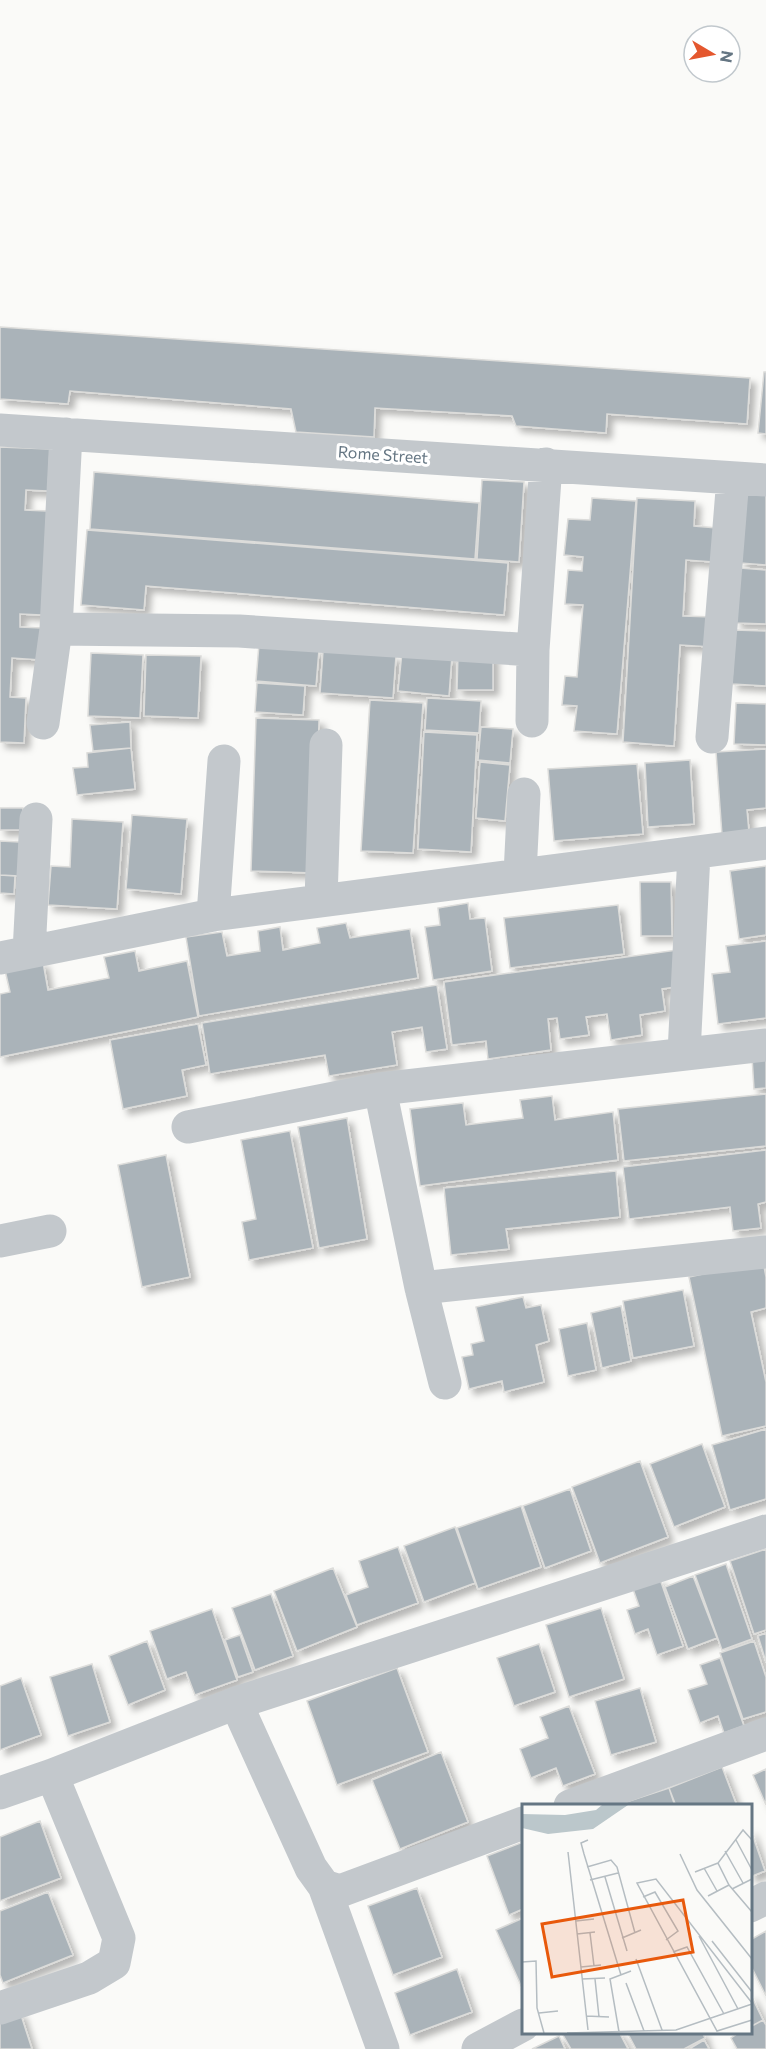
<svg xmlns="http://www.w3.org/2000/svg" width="766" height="2049" font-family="Commissioner,sans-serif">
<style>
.building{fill:#aab3b9;stroke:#dcdcda;stroke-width:1.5;filter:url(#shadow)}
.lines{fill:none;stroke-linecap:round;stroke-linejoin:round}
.minor{stroke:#c3c8cc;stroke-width:33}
.labels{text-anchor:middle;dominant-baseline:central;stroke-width:6;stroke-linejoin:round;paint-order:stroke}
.street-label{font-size:16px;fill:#657683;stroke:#fff}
.inset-road{fill:none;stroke:#b5bdc2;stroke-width:1.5}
.view{fill:#e8590c;fill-opacity:0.15;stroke:#e8590c;stroke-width:3}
.inset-edge{fill:none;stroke:#657683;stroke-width:3}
</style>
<defs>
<filter id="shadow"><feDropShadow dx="5.5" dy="5.5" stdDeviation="3" flood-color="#0004"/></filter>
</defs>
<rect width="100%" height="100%" fill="#fafaf8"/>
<path class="building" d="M0,327L750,378L747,424L607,414L606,433L516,426L512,416L375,408L374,437L296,432L291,409L70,391L68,404L0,399Z
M764,372H766V434L758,433Z
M0,447L50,449L48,491L26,490L25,510L47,511L42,615L20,614V627L43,628L41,660L12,658L10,697L26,698L24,743L0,742Z
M94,472L479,503L475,559L90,529Z
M482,480L524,482L519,562L477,559Z
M745,494L766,495V565L740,563Z
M592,498L636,501L617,734L574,731L577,706L562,705L565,676L577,677L583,605L565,604L568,570L582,571L583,557L564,555L568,519L590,520Z
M637,498L695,501L694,526L717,528L714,562L686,560L683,616L713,617L712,647L680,645L674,746L623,742Z
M87,530L508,563L504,615L146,586L144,610L81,605Z
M740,568L766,570V624L736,623Z
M734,630L766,631V686L732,684Z
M259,644L319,650L316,686L256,681Z
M323,651L396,656L393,698L320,693Z
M402,652L452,656L449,696L398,691Z
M91,653L143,655L140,718L88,716Z
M458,654H493V690H457Z
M146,655L201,656L198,718L144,716Z
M257,683L305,686L303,715L255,712Z
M427,698L481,701L479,733L425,730Z
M370,700L423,703L413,853L361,851Z
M736,703L766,704V745L734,744Z
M256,718L319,720L315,873L251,871Z
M130,722L131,748L93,751L90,725Z
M481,727L513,729L510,763L478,760Z
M424,732L477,735L471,852L418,849Z
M131,748L135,789L77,795L73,768L88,767L87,753Z
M766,749V808L747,810L749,832L722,835L716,752Z
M690,760L694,824L648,827L645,763Z
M480,762L510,765L505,821L476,818Z
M637,764L643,834L554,841L548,769Z
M0,808H23L22,830H0Z
M132,815L187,819L181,894L126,889Z
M72,819L123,822L117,909L48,905L51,866L70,867Z
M0,841L20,842L19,876L0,875Z
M766,866V935L739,939L730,871Z
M0,875L15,876L14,894L0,893Z
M640,882H671L672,936H641Z
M468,903L470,919L485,918L492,971L433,980L425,927L440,925L438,908Z
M618,905L624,954L510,968L504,918Z
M346,923L350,938L410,929L418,978L199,1016L186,937L222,932L227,956L260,951L258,931L280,927L283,950L320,943L317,928Z
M766,941V1018L718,1024L712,974L730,972L726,946Z
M677,950L683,986L662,989L665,1011L640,1015L642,1035L611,1040L607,1014L586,1017L589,1035L560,1039L557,1018L548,1019L551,1050L488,1059L486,1041L452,1045L444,982Z
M135,951L139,971L187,961L198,1017L0,1057V994L10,992L5,970L43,962L48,990L109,978L104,957Z
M437,985L447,1049L426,1052L422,1027L392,1032L397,1065L329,1076L325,1055L210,1074L202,1023Z
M198,1024L206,1065L182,1070L187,1096L123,1109L110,1040Z
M766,1056V1088L754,1089L752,1057Z
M766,1094V1146L624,1161L618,1109Z
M552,1096L555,1120L613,1112L618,1160L420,1186L410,1109L463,1103L466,1125L523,1118L520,1100Z
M347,1118L367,1239L319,1248L298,1127Z
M290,1131L313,1248L249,1260L242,1222L256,1219L241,1140Z
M766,1150V1202L758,1204L761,1228L733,1231L730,1207L629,1219L623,1167Z
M166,1155L190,1277L142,1287L118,1165Z
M616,1171L620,1217L506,1229L509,1249L451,1255L444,1188Z
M763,1261L766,1277V1308L751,1312L766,1382V1426L722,1436L689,1277Z
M683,1290L694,1346L633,1358L623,1301Z
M523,1297L526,1308L541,1305L549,1341L536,1345L544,1382L504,1392L502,1381L469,1389L462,1357L473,1355L471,1344L484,1341L476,1307Z
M621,1306L631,1361L602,1368L591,1313Z
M587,1323L596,1370L568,1376L559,1329Z
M766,1429V1499L730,1510L712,1445Z
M702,1444L725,1507L674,1527L650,1464Z
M640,1461L668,1537L600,1563L572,1487Z
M570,1489L591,1551L545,1568L523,1506Z
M521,1506L541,1567L478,1589L457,1528Z
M455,1527L475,1583L424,1602L404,1546Z
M398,1547L418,1603L357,1625L346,1595L368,1587L359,1561Z
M766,1549V1630L754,1634L730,1561Z
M726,1564L752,1639L722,1650L695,1575Z
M333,1568L357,1627L297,1651L274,1591Z
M693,1576L717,1638L688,1649L665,1587Z
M660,1579L683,1646L657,1655L648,1629L635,1634L627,1610L639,1606L633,1589Z
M271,1594L293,1656L255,1670L232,1608Z
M601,1608L624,1679L569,1697L546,1625Z
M212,1609L237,1680L195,1695L186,1672L167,1679L150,1631Z
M766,1633V1662L758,1636Z
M240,1635L253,1672L238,1677L225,1640Z
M147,1641L165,1690L128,1705L109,1656Z
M754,1641L766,1677V1712L743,1719L720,1653Z
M539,1644L555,1692L514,1706L497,1658Z
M720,1658L744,1726L724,1733L718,1716L700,1723L688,1690L707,1684L700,1665Z
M92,1664L110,1722L68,1736L50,1677Z
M397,1668L428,1752L337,1785L307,1701Z
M21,1678L41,1735L0,1750V1686Z
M640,1688L656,1742L611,1755L595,1701Z
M569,1706L595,1774L563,1786L556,1768L531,1778L520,1749L548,1738L540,1717Z
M441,1752L468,1822L400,1849L372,1780Z
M722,1767L737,1806H676L669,1788Z
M766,1769V1805L753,1775Z
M669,1788L675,1806H614Z
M40,1821L61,1878L0,1901V1837Z
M750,1828L765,1871L750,1877Z
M523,1842V1909L509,1915L487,1856Z
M417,1888L442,1957L393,1975L368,1906Z
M48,1892L73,1955L3,1983L0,1975V1911Z
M523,1918V1990L496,1930Z
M766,1931V1996L750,1964V1940Z
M457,1969L472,2012L410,2035L395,1993Z
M750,1993L763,2020L750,2027Z
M20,2012L32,2049H0V2019Z
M763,2020L766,2025V2049H737L731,2038L740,2032H750V2027Z
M567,2032H619L628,2049H571L563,2035Z
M627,2032H702L705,2038L684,2049H636Z
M559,2036L565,2049H532Z
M704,2040L709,2049H689Z"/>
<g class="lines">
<path class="minor" d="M0,430L766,480
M56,629L239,631L533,650
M532,721L533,650L546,464
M43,723L56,629L66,434
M712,737L733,478
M520,874L524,794
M321,900L326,745
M213,915L224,761
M29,952L36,819
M0,958L213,915L766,843
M684,1053L694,854
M380,1089L421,1288L445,1383
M188,1127L380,1089L766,1045
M0,1241L50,1231
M421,1288L766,1252
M236,1703L311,1868L324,1886L340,1891L523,1823
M0,1793L52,1775L236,1703L766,1531
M570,1806L766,1734
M324,1886L383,2049
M750,1906L766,1898
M0,2008L89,1978L114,1963L119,1938L52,1775
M478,2049L523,2025"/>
</g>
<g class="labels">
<g class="street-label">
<text transform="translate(383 454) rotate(4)">Rome Street</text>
</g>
</g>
<g transform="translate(522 1804)">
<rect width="230" height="230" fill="#fafaf8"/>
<path d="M80,1H106L71,25L26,30L0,24V10L43,11L74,6Z" fill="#bbc7cb"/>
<path class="inset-road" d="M66,36L59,39L62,50L99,171M214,36L230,66M230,36L221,26L196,59L207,81L230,108M203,47L221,79M46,48L66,226M158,50L175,86L230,155M65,63L89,56L95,63L113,129M182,64L195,87M173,68L196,59M83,73L105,147M68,76L96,69M210,85L230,75M186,92L207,81M121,93L133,88L156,127L144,136M54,117L72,115M68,129L72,162M55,130L73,128M177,132L216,205M100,134L119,126M190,137L230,188M151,148L165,143L202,210M114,155L140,226M0,158L14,157L15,204L22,229M59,163L79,161M60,175L83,174M73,175L77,213M104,179L122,227M230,199L134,75L115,79L195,227L230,216M17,209L36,207M64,212L87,213M97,228L88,175L109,167M45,229L154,226L230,200"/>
<path class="view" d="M161,96L171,148L30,173L20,120Z"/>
<rect width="230" height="230" class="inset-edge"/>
</g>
<g transform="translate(712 54) rotate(100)"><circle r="28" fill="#ffffff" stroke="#c1c8cd" stroke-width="1.5"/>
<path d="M0-4.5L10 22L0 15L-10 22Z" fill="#e4572e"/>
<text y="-9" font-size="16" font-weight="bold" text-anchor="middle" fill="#657683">N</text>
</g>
</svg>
